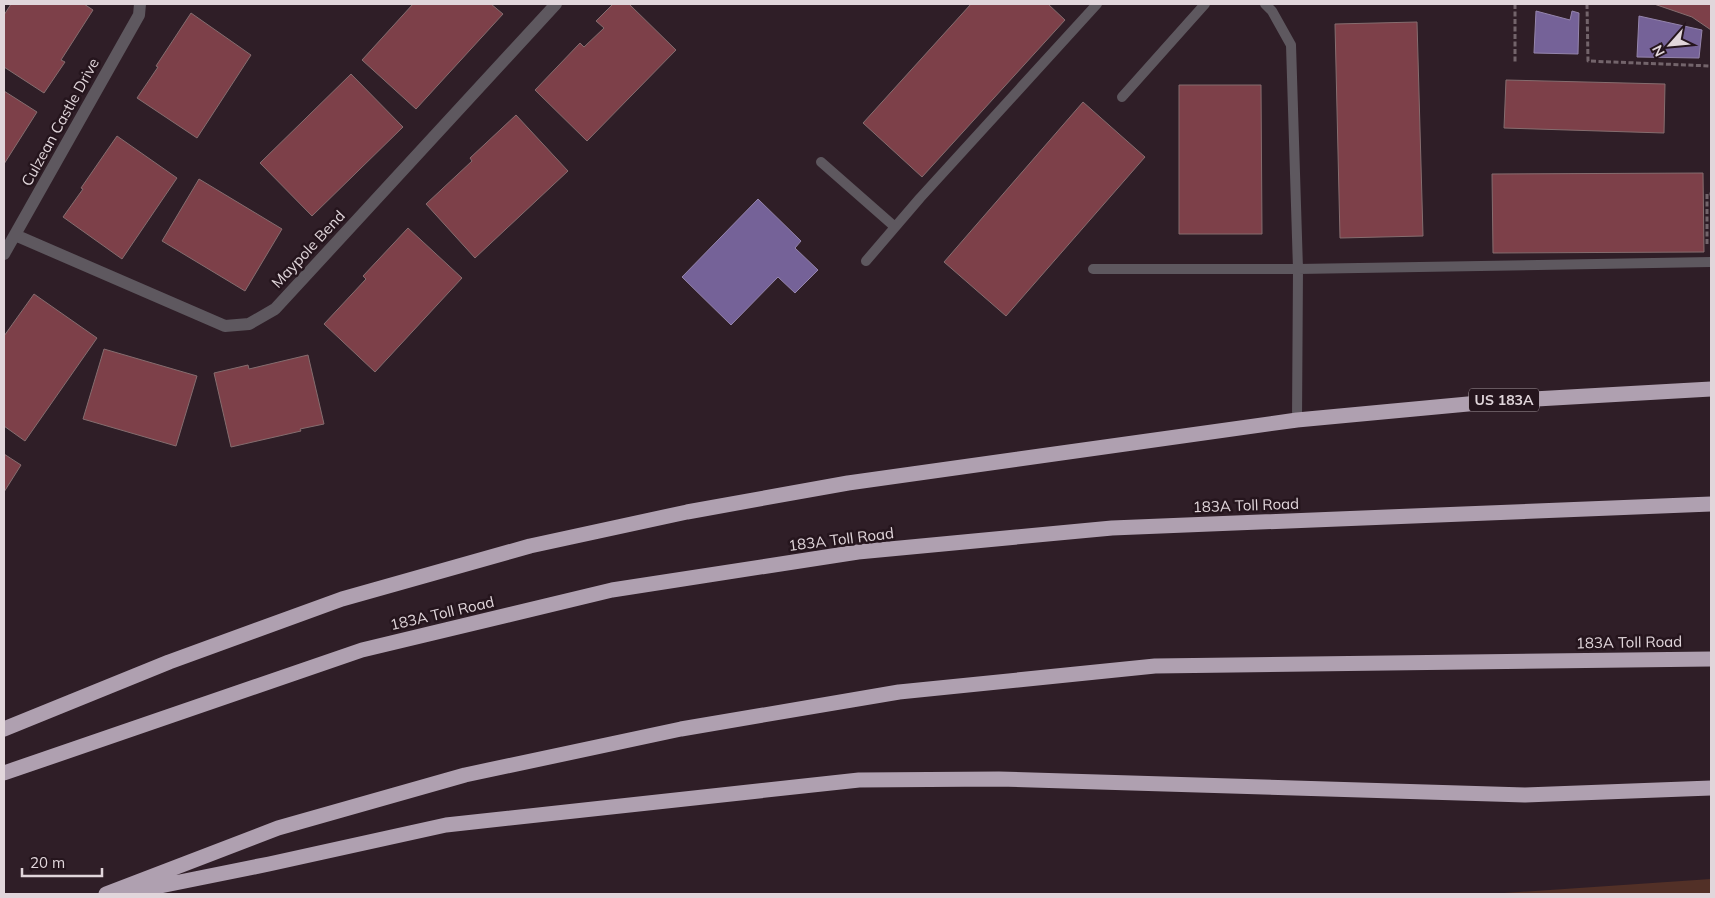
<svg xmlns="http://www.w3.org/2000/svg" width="1715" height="898" font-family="Mulish,sans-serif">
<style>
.green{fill:#523027}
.water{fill:#756298;stroke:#9585ac}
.building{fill:#7d4049;stroke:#856d6f}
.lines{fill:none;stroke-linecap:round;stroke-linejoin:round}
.path{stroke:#73646b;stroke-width:3;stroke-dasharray:5 2.5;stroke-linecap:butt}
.lane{stroke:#5e585f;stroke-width:10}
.street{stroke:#5e585f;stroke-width:12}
.highway{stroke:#afa0b0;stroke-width:15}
.labels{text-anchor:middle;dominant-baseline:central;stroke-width:5;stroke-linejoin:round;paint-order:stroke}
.shield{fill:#25151d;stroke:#a99ca2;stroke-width:1}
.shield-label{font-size:14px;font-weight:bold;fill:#e1d6db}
.street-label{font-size:15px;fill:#e1d6db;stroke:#25151d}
</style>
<rect width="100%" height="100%" fill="#2f1e27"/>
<path class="green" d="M1711,879V894H1489Z"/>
<path class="water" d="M1536,11L1570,20L1572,11L1579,13L1578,54L1534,53Z
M1639,16L1702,30L1699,58L1637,57Z
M758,199L801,241L795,248L818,270L795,293L778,277L731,325L682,277Z"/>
<path class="building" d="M11,4H84L93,10L61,60L65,62L44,93L4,67V15Z
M413,4H491L503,14L416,109L362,60Z
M613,4H629L676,50L587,141L535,90L580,43L584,47L604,28L596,21Z
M971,4H1048L1065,20L922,177L863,123Z
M1654,4H1711V30L1692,17Z
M191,13L251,55L197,138L137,98L158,67L156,66Z
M1417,22L1423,236L1340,238L1335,24Z
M351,74L403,127L312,216L260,163Z
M1506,80L1665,84L1664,133L1504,128Z
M1179,85H1261L1262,234H1179Z
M4,91L37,112L4,164Z
M1083,102L1145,157L1006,316L944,262Z
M516,115L568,171L475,258L426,204L472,161L470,158Z
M117,136L177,178L122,259L63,217L83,189L81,188Z
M1703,173L1704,252L1493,253L1492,174Z
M199,179L282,229L245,291L162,241Z
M408,228L462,278L375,372L324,324L366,279L363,276Z
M34,294L97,338L25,441L4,426V336Z
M104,349L197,376L176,446L83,419Z
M308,355L324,424L300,429L301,431L231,447L214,373L248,365L249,369Z
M4,454L21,465L4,492Z"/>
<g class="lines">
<path class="path" d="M1515,4V62
M1587,4L1588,61L1711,66
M1707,244V194H1711"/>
<path class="lane" d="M1265,4L1272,11L1291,45L1298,269L1297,420
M1122,97L1205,4
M821,162L895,227
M866,261L920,198L1097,4
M1093,269H1298L1711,262"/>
<path class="street" d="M15,235L225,326L249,324L275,309L556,4
M4,254L139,15L140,4"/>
<path class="highway" d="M4,729L169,662L342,599L530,546L687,512L848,483L1297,420L1500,401L1711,389
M4,773L362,650L612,590L858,552L1112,528L1711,504
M135,891L269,864L446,825L859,780L999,779L1525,795L1711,788
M106,894L278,828L465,775L681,729L899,692L1155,666L1711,659"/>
</g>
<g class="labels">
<rect class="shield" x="1469" y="388.5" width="70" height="23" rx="4"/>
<g class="shield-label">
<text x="1504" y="400">US 183A</text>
</g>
<g class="street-label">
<text transform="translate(60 122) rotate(-61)">Culzean Castle Drive</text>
<text transform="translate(308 249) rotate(-47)">Maypole Bend</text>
<text transform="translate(1246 505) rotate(-2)">183A Toll Road</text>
<text transform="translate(841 539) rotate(-7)">183A Toll Road</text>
<text transform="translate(442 613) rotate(-13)">183A Toll Road</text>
<text transform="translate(1629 642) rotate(-1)">183A Toll Road</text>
</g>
</g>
<rect width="1715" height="898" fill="none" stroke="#e1d6db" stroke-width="10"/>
<g transform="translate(1670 45) rotate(243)" stroke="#25151d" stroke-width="4" paint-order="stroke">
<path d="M0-4L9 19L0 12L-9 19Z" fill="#e1d6db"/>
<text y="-8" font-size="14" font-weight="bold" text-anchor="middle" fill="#e1d6db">N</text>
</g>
<path d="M22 868v8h80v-8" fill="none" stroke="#e1d6db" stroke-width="2.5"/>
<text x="30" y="868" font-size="15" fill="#e1d6db" stroke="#25151d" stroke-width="4" paint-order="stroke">20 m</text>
</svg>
